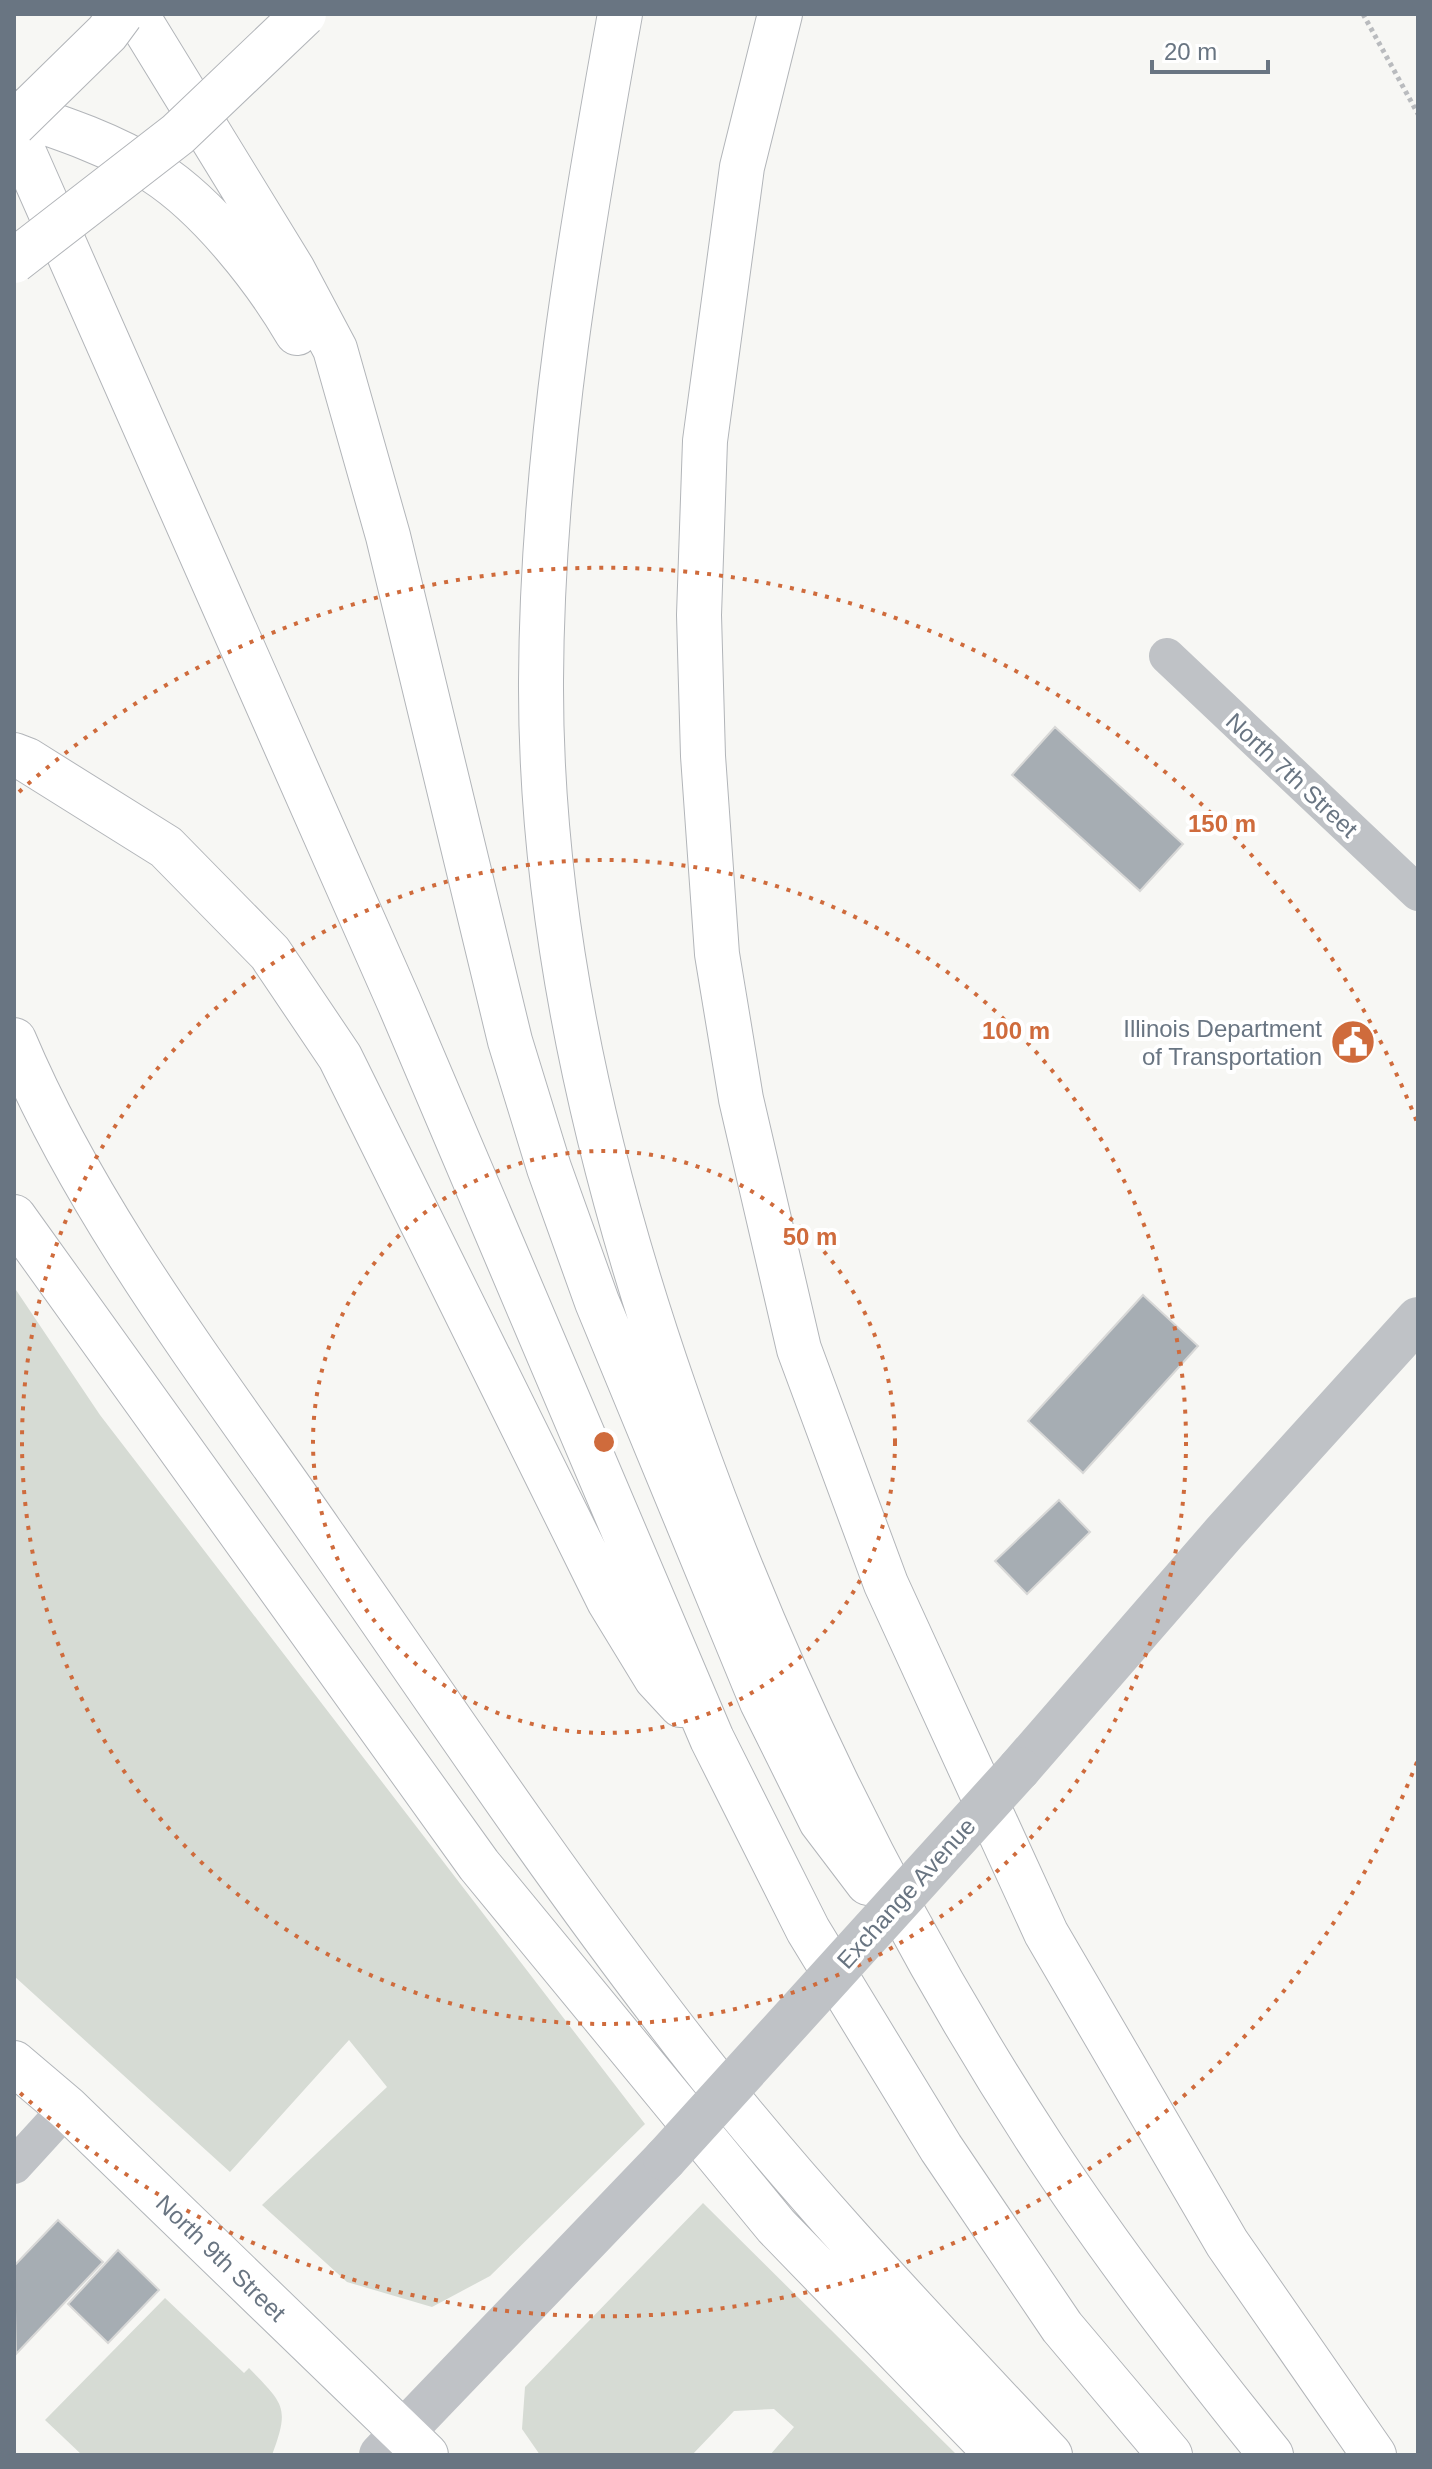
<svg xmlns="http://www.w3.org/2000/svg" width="1432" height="2469" font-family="Helvetica,sans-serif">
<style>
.green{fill:#d6dbd4}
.building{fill:#a6adb3;stroke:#d8d8d7;stroke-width:2}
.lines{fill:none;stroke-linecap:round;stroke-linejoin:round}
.primary-casing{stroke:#b2b6ba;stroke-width:46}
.motorway-casing{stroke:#b2b5b9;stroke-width:46}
.path{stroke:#b9bbbe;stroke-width:5;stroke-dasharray:4 4;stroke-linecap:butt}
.minor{stroke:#bfc2c6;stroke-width:36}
.tertiary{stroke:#bfc2c6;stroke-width:44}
.primary{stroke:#fff;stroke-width:44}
.motorway{stroke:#fff;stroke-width:44}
.motorway-bridge-casing{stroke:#b2b5b9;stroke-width:46;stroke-linecap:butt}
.tertiary-bridge{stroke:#bfc2c6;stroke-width:44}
.motorway-bridge{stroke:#fff;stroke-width:44}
.ring{fill:none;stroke:#cf6b3c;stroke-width:4;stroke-dasharray:4 8}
.labels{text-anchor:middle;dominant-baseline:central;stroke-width:8;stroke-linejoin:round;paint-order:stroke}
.street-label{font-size:24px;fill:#697582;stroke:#fff}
.poi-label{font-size:24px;fill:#697582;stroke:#fff;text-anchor:end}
.centre{fill:#cf6b3c;stroke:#fff;stroke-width:4}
.ring-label{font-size:24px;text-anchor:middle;font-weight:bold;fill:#cf6b3c;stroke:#fff;stroke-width:8;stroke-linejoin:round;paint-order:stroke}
</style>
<rect width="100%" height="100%" fill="#f7f7f4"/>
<path class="green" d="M14,1287L100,1415L645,2124L490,2276L432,2307L347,2282L262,2205L387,2087L349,2040L230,2172L14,1976Z
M703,2203L957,2455H770L794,2427L774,2409L734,2411L692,2455H540L522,2429L525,2387Z
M165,2298L244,2373L249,2368C284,2404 290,2407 272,2455H82L45,2420Z"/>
<path class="building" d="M1055,727L1183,844L1140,891L1012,775Z
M1143,1295L1198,1346L1083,1473L1028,1421Z
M1059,1500L1090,1532L1027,1594L995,1561Z
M58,2220L103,2262L16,2354L14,2266Z
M118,2250L159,2290L108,2343L68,2304Z"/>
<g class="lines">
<g class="primary-casing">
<path id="primary" d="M14,2063L67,2108L426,2455"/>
</g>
<g class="motorway-casing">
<path id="motorway" d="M136,14L293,270L335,349L388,536L510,1041L549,1168L597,1302L762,1702L821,1821L868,1883
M620,14C580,235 542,456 541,681C540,923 596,1164 675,1391C765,1655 890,1914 1043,2148C1113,2255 1191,2356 1271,2455
M780,14L742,167L705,441L699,615L703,756L717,954L741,1099L799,1349L886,1584L1046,1933L1227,2243L1374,2455
M14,112C62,128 113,145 155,172C209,207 265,278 297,333
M14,130L399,1002L712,1739L808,1930L941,2148L1062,2327L1170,2455
M14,755L27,760L166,847L270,953L340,1057L609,1601L656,1678L681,1705
M14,1040C88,1216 213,1377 322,1534C436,1698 548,1866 670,2024C786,2176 919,2316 1050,2455
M14,1217L479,1865L776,2226L998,2455"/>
</g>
<path class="path" d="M1363,14L1418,114"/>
<path class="minor" d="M1167,656L1418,893
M14,2166L67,2108"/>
<path class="tertiary" d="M1019,1769L1224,1533L1418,1319
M381,2455L665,2159"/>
<use href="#primary" class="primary"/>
<use href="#motorway" class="motorway"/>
<g class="motorway-bridge-casing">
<path id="motorway-bridge" d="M14,124L107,33L121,14
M14,261L178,134L304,14"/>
</g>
<path class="tertiary-bridge" d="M665,2159L1019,1769"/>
<use href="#motorway-bridge" class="motorway-bridge"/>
</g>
<g class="ring">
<circle cx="604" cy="1442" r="291"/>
<circle cx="604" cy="1442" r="582"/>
<path d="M1417 1762A874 874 0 0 1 19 2092M19 792A874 874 0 0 1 1417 1122"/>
</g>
<defs>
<g id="civic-disc" transform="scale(2.3)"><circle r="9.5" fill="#cf6b3c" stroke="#fff"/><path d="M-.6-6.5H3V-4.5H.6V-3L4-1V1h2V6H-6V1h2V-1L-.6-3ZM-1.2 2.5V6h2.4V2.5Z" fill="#fff"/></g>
</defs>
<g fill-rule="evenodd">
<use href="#civic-disc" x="1353" y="1042"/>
</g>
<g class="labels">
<g class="street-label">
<text transform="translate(1292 775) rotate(43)">North 7th Street</text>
<text transform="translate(906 1893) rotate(-48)">Exchange Avenue</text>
<text transform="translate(221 2258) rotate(44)">North 9th Street</text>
</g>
<g class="poi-label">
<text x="1322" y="1028">Illinois Department<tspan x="1322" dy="28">of Transportation</tspan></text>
</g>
</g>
<circle cx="604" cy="1442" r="12" class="centre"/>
<g class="ring-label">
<text x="1222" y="832">150 m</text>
<text x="1016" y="1039">100 m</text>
<text x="810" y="1245">50 m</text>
</g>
<rect width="1432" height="2469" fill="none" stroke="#697582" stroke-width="32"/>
<path d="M1152 60v12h116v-12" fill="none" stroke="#697582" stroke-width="4"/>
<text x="1164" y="60" font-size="24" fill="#697582" stroke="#ffffff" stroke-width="6" paint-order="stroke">20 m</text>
</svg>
